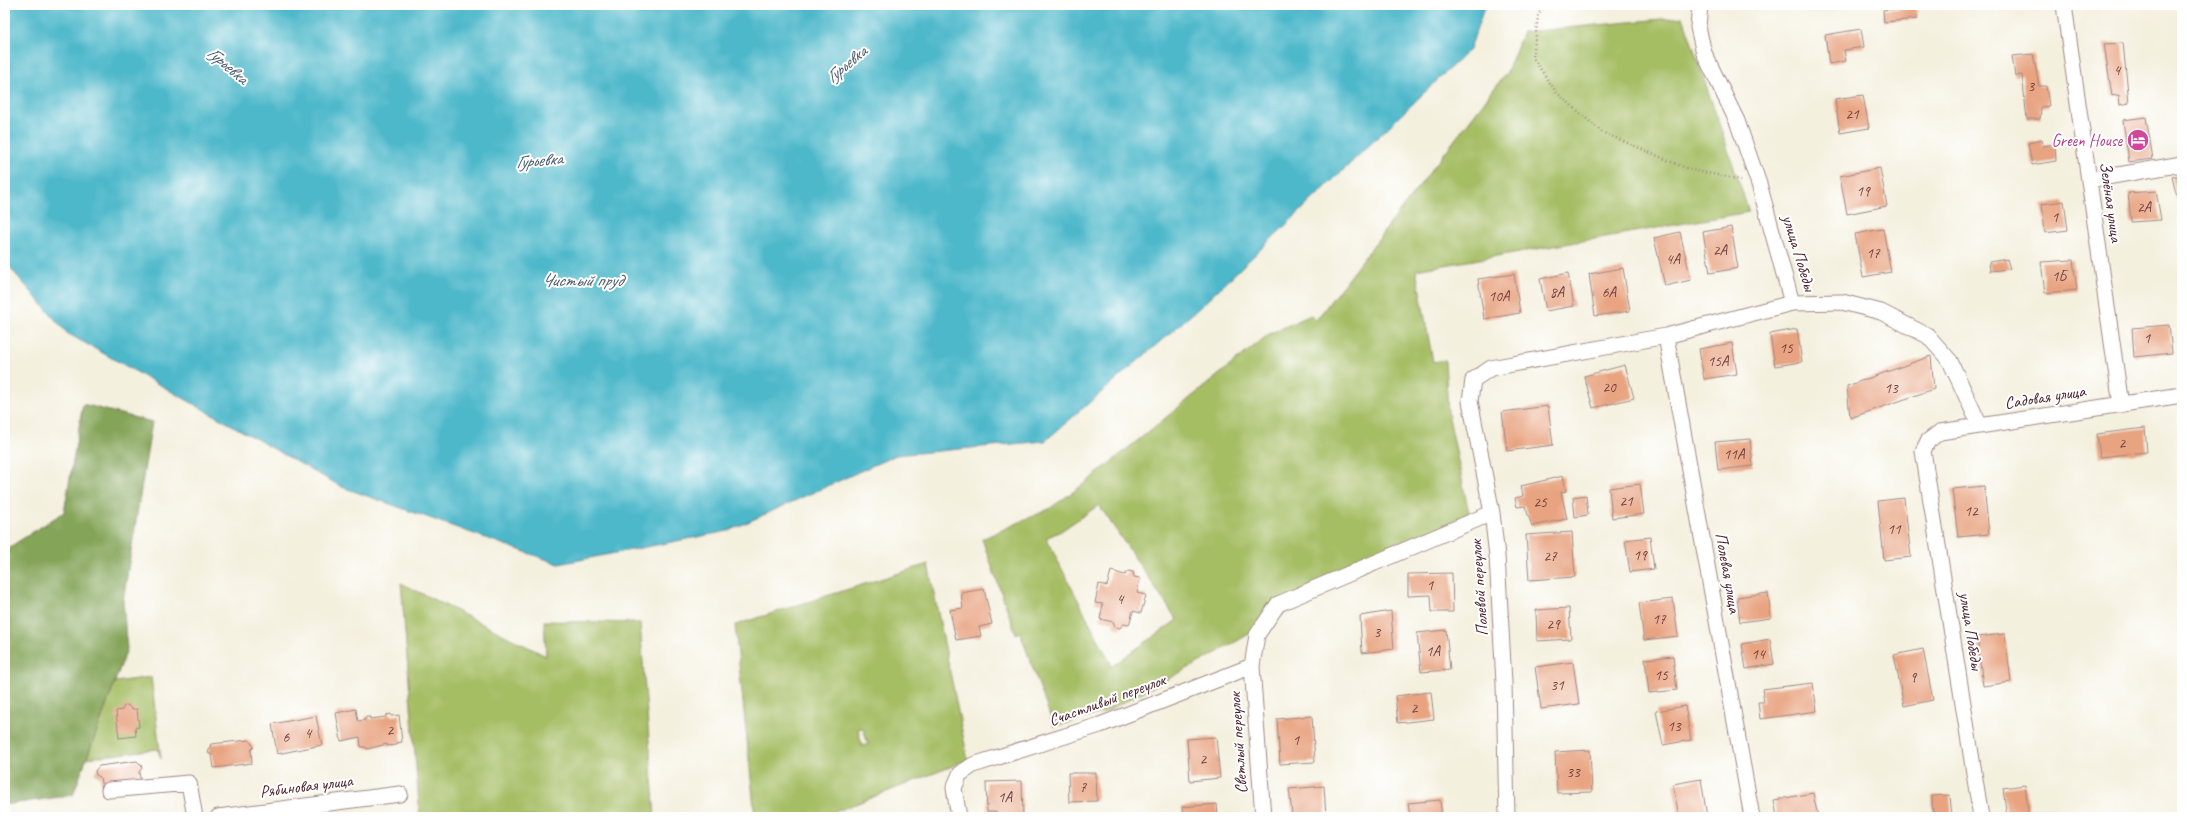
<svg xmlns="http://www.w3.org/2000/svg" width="2187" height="822" font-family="Caveat,sans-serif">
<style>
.green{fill:#a5bd63;stroke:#786e47;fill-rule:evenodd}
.forest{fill:#84a459;stroke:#676242}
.water{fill:#4db8ca;stroke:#4c6c7a}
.building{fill:#e8a380}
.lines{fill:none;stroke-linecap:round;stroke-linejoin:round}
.minor-casing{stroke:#9f8884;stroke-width:17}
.path{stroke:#9f8884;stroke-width:2.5;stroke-dasharray:1 3;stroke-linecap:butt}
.minor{stroke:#fff;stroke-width:15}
.labels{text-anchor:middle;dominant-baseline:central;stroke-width:4;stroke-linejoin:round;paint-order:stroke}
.number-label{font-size:15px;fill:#724040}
.hotel-label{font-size:17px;fill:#b23c85;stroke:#fff;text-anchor:end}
.street-label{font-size:17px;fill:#4a1f2b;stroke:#fff}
.water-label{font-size:18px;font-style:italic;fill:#4b5c6b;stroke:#fff}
</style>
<rect width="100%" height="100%" fill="#fff"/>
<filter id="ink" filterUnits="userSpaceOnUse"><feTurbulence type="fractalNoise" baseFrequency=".025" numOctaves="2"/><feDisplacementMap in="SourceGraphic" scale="8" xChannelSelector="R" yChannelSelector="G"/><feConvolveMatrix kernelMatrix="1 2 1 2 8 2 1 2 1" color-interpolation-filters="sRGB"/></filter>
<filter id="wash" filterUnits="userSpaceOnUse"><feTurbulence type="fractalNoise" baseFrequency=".012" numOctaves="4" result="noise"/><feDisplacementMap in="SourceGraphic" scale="16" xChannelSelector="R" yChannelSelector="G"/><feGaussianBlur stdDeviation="0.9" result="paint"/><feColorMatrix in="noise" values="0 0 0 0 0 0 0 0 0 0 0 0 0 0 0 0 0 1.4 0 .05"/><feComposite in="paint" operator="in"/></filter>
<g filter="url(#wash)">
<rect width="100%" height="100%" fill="#f4f0de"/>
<path class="green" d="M1683,17L1749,212L1416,270L1433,362L1445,360L1448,413L1469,513L1341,581L1204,660L1105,712L1054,727L1020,632L1016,634L982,539L1049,509L1084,484L1269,334L1311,315L1316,320L1507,72L1523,32ZM1099,505L1177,620L1112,666L1046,538L1061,531Z
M928,564L968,760L822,817H755L735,625ZM863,728L868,744L862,746L858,729Z
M401,583L546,656L544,621L640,623L655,817H420Z
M151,677L161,759L158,749L87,758L115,682Z"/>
<path class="forest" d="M83,404L152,422L123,601L127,649L73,795L5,805V550L64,512Z"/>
<path class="water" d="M5,5H1485L1470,49L1199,308L1045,441L896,455L728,531L559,564L342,487L67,333L5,262Z"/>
<g id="blocks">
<path class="building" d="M1916,7L1917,19L1884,22L1883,10Z
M1861,29L1864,47L1844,50L1846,61L1829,64L1825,35Z
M2123,43L2129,103L2120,105L2119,95L2112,96L2104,44Z
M2033,54L2039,86H2046L2049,106L2041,107L2040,119H2027L2022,75L2015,76L2012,56Z
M1863,95L1869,128L1840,133L1835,99Z
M2146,117L2153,159L2129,162L2123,120Z
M2042,140L2043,146L2055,144L2056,161L2032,165L2028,143Z
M1880,168L1887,206L1847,214L1840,176Z
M2182,175V205H2179L2172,177Z
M2156,191L2161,220L2131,222L2128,193Z
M2064,201L2068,230L2045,233L2042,204Z
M1731,227L1738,268L1710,273L1703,232Z
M1883,229L1891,272L1863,277L1855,234Z
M1680,232L1691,280L1665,286L1654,238Z
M2007,259L2010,269L1990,271L1989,262Z
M2073,260L2077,290L2045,293L2041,262Z
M1623,268L1630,311L1595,316L1589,274Z
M1568,273L1574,306L1546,311L1540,279Z
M1514,274L1520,313L1484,319L1478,279Z
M2169,325L2172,353L2134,357L2132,328Z
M1797,329L1802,362L1775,366L1770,334Z
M1732,343L1737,374L1704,379L1699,349Z
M1931,356L1934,389L1850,418L1847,386Z
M1625,365L1634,398L1593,408L1584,376Z
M1548,406L1553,445L1507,451L1502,412Z
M2145,428L2147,452L2100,457L2097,434Z
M1750,439L1753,466L1718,470L1715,442Z
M1563,476L1566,491L1561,492L1567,519L1532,526L1525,506L1517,507L1515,498L1523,496L1521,486Z
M1640,484L1644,514L1612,518L1609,488Z
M1984,486L1989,534L1958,537L1952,489Z
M1586,495L1588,515L1575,517L1573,497Z
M1904,498L1911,557L1884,560L1878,501Z
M1572,532L1575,577L1529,580L1526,535Z
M1650,537L1654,569L1630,572L1625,540Z
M1111,571L1125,575L1128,571L1133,572L1134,577L1140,578L1137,593L1146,595L1141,613L1133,611L1129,625L1123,624L1120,628L1115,627L1113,622L1100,619L1103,604L1095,603L1099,584L1107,586Z
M1452,573L1453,612H1432L1431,595L1408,596V574Z
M984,589L992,624L979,627L981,636L956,640L950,610L963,608L961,593Z
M1768,593L1771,618L1740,622L1737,597Z
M1673,599L1678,636L1644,640L1639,603Z
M1569,608L1571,639L1537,641L1536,610Z
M1391,611L1394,649L1362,653L1360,616Z
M1446,630L1450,670L1421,672L1417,633Z
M2005,634L2011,682L1983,686L1977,637Z
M1770,639L1774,664L1746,669L1742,644Z
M1923,649L1933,700L1904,706L1894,655Z
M1673,656L1677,690L1649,693L1645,659Z
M1573,662L1579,704L1541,709L1535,667Z
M1813,683L1817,711L1760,719L1758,702H1764L1762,689Z
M1431,692L1434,719L1398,723L1395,696Z
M128,705L131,709H137L139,727L135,728L136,736L119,738L116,711L122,710L124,706Z
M1685,706L1691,740L1663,745L1656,711Z
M356,709L358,721L365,720V717H370V719L386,717V715L391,714V716L399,715L402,742L397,743V745L387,746V744L367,749L366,747H361L360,737L341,741L336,713Z
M316,716L322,745L277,754L272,724Z
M1312,716L1315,762L1280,764L1277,719Z
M1216,737L1220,778L1190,781L1187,739Z
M249,740L254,747L251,750L252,763L214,768L212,755L208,753L211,744Z
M1590,750L1592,792L1557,793L1555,752Z
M137,761L141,765L142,768L139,772L141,784L102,789L100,777L96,775L95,771L99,766Z
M1068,773H1096L1097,801L1069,802Z
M1701,779L1707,817H1679L1673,784Z
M1022,781L1023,817H997L996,812H987L986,782Z
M2025,785L2029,817H2007L2003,788Z
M1324,786L1326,817H1281V815L1292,814L1289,789Z
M1813,793L1818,817H1777L1774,800Z
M1950,795L1952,817H1933L1932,796Z
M1440,800L1442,817H1410L1408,803Z
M1217,804L1218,817H1183L1182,807Z"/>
</g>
</g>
<g filter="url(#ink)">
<use href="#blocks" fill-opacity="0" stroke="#9f8884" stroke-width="1"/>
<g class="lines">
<g class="minor-casing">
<path id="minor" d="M1700,5L1698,27L1704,53L1737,121L1759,184L1792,303L1842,302L1881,312L1928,336L1950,361L1980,426
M2064,5L2121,405
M2089,180L2182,164
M1666,336L1752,817
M109,790L189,783L195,817
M218,817L400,794
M959,817L954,788L960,774L973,765L1100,725L1252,666
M1263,817L1252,666L1257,635L1278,604L1492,513
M1507,817L1504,683L1497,556L1492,513L1470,401L1473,380L1491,368L1666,336L1792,303
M1981,817L1923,451L1928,441L1940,432L2182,395"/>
</g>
<path class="path" d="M1544,5L1538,16L1533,58L1556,92L1602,132L1688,169L1741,180"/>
<use href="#minor" class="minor"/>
</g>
</g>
<defs>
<g id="hotel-disc" transform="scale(1.15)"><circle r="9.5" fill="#d1479c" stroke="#fff"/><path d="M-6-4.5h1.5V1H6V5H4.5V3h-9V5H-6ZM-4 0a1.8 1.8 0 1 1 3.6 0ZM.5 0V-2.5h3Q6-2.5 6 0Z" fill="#fff"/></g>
</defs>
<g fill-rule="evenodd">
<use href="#hotel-disc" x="2138" y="140"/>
</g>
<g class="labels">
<g class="number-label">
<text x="2117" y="70">4</text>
<text x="2031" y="86">3</text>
<text x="1852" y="114">21</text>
<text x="1863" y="191">19</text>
<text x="2144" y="207">2А</text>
<text x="2055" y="217">1</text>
<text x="1720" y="250">2А</text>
<text x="1873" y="253">17</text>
<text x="1673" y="259">4А</text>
<text x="2059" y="276">1Б</text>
<text x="1557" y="292">8А</text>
<text x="1609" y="292">6А</text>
<text x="1499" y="296">10А</text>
<text x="2147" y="338">1</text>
<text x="1786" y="348">15</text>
<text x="1718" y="361">15А</text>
<text x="1609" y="387">20</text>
<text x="1891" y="388">13</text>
<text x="2122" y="443">2</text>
<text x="1734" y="454">11А</text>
<text x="1626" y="501">21</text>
<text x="1540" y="502">25</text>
<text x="1971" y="511">12</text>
<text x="1894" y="529">11</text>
<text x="1640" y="555">19</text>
<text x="1550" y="556">27</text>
<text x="1430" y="585">1</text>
<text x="1120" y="599">4</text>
<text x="1659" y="619">17</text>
<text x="1553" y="624">29</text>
<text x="1377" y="632">3</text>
<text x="1433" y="651">1А</text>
<text x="1758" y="654">14</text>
<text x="1661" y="675">15</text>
<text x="1913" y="677">9</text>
<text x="1557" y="685">31</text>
<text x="1414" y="708">2</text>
<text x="1674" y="726">13</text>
<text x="390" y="730">2</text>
<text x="308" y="733">4</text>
<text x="286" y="737">6</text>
<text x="1296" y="740">1</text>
<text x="1203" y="759">2</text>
<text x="1573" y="772">33</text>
<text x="1083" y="787">7</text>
<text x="1005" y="797">1А</text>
</g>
<g class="hotel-label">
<text x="2122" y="140">Green House</text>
</g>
<g class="street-label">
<text transform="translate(2111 202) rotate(82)">Зелёная улица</text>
<text transform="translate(1799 253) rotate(73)">улица Победы</text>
<text transform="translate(2045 397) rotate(-9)">Садовая улица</text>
<text transform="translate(1728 573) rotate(80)">Полевая улица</text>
<text transform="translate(1479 588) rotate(-94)">Полевой переулок</text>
<text transform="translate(1971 631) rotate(81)">улица Победы</text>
<text transform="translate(1107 700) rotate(-20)">Счастливый переулок</text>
<text transform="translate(1238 743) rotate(-94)">Светлый переулок</text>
<text transform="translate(306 786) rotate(-7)">Рябиновая улица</text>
</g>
<g class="water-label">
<text transform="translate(846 64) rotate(-40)">Гурьевка</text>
<text transform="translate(228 65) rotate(41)">Гурьевка</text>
<text transform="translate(539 160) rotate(-5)">Гурьевка</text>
<text x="582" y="280">Чистый пруд</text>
</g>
</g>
<rect width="2187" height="822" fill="none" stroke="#fff" stroke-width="20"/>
</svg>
